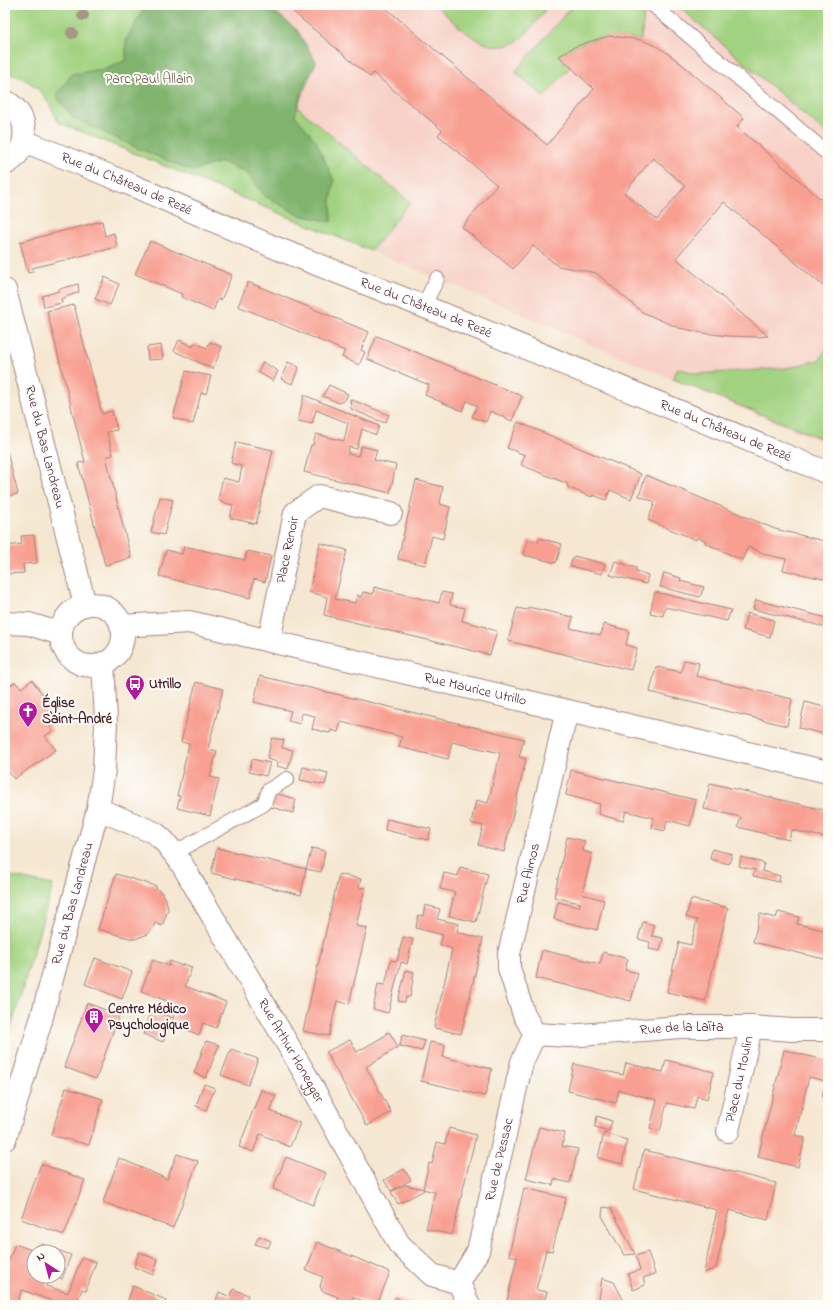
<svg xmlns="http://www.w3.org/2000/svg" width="833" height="1310" font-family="'Indie Flower',sans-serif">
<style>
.built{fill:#f7d1c7}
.green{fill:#a1d280;stroke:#767856}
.forest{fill:#80b46e;stroke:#656a4c}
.building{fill:#f89f91;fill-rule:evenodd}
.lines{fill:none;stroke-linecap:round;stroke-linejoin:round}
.service-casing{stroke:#a0837e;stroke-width:16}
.minor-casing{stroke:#a0837e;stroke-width:24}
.service{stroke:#fff;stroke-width:14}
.minor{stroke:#fff;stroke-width:22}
.tree{fill:#a59783}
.labels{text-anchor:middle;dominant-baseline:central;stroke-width:4;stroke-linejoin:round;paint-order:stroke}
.park-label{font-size:14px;fill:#645544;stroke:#fdfcf7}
.street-label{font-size:14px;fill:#4a1f2b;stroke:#fdfcf7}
.poi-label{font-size:14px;font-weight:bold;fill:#4a1f2b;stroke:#fdfcf7;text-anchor:start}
</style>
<rect width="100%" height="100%" fill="#fdfcf7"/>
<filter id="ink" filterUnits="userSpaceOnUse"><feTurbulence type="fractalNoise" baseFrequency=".025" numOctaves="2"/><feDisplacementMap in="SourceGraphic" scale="8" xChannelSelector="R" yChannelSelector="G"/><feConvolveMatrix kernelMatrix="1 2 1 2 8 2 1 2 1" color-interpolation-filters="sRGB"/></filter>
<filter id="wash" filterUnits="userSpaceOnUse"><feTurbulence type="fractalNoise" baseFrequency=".012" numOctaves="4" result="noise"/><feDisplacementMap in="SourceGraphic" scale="16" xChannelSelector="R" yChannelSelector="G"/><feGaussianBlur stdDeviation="0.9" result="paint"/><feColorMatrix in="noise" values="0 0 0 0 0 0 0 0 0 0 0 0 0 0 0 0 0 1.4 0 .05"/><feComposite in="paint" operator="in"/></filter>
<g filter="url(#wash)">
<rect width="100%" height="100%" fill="#f5e7d1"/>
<path class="built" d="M176,5H828V444L804,435L580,340L520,313L371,251L410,202Z"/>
<path class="green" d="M5,5H176L410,202L371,251L58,122C45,93 36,81 5,72Z
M435,5H549C539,17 530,33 516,42C486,59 455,22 435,5Z
M573,5H635L644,13L641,40C615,36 600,35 576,46C570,49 565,53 559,56L570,67L544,97L515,72Z
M677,5H828V135Z
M828,347V441L673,379L678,368L698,374L787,368L819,360Z
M5,875L53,885L5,1049Z"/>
<path class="forest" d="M144,5H267L297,30L316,62L302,94L295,115L316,141L334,181L331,202L332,222L299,215L265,196L246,172L221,162L192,171L135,147L73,118L56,96L72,74L108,68L126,60V40L143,10Z"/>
<g id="blocks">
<path class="building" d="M285,5H382L547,145L594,89L559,56L574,47L588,42L609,36L619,37L641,40L654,45L666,52L684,66L744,118L737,127L828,205V290L724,202L676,258L768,336L757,337L728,336L704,333L679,328L660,320L642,312L596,273L558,266L533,246L513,269L462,227L497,185L438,135L442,130L373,73L370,77ZM653,158L685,186L657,220L624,193Z
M102,221L105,236L114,233L117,247L32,268L33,272L28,273L20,242Z
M150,241L232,275L221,300L218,299L213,311L181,297L182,294L135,274Z
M105,277L119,284L110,305L95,299Z
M248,282L369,332L361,350L365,352L359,365L342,357L345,351L238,306Z
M78,284L79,292L61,299L62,303L44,307L42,296L59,291V289Z
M74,305L102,414L112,411L117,430L107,432L113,455L106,457L131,558L105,565L78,463L85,462L47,311Z
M377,336L522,396L512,421L490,411L486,422L472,417L477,406L467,401L462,411L425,395L429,385L367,359Z
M179,340L193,347L194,343L207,348L210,342L222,347L213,369L174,351Z
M161,345L163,359L148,360L147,347Z
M263,362L278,371L273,381L258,372Z
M288,362L299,367L292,384L281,379Z
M186,371L211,376L206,394L201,393L193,424L173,418Z
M329,385L348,394L345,400L339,403L323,396Z
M304,395L379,426L376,435L362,429L357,449L349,447L348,454L358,456L361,446L377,450L374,460L396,465L390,493L304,472L311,445H313L316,434L344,441L348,423L316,410L312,424L298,421Z
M350,399L389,415L385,423L351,409Z
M518,422L641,474L631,499L610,490L606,500L593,495L592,497L567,487L568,484L521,465L525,455L507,448Z
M236,442L273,450L256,524L230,518L233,505L221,502L218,499L223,478L239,482L242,466L231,463Z
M5,444L18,494L5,497Z
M646,475L775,529L828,542V580L783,570L786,559L768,555L748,547L742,560L705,543L706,541L697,537L696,540L648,520L655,502L639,496Z
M416,480L443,487L440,504L450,507L443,539L432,536L425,565L398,559Z
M160,497L173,500L164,535L151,532Z
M34,535L37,563L23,564L24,573L5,574V546L22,544L21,536Z
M539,538L562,544L556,563L524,555L528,540L538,542Z
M320,543L347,550L335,599L355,603L357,595L361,597L363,592L373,594L374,587L439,603L442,592L452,594L450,605L465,608L462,621L486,627V628L497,631L490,655L324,615L327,597L309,592Z
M184,546L245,560L247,551L271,556L265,582L254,579L250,598L159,576L166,550L182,554Z
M574,556L605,564L602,574L570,566Z
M615,561L636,568V571L648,575L646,584L610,575Z
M664,573L681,578L680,581L704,587L700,597L660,587Z
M655,592L731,610L727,621L665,607L663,616L650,613Z
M756,600L827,618L825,627L753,609Z
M528,607L573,617L570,628L601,635L604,624L629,631L626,645L637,648L631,670L508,641L517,608L527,610Z
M747,613L774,620L770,637L743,630Z
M684,660L699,663L696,676L792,699L787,726L650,692L656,667L681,672Z
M260,676L524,739L519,757L526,759L504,852L478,845L483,826L471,823L476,800L488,803L500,753L452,742L448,759L399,747L402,737L341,722L338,732L331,730L330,733L312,729L315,716L302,713L300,724L288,721L291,711L254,702Z
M32,680L59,717L48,724L53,731L45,736L56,750L14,779L5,767V683L8,687L15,682L21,688Z
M196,682L223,689L208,749L217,751L210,777L219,779L210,816L177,808L180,796H177L189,744L181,742Z
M805,702L828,708V735L799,728Z
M272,738L284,740L282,748L293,750L288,769L277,766L278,762L267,759Z
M252,759L270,763L266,776L249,772Z
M303,767L328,773L325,785L300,780Z
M571,770L696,800L690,826L667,820L665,831L652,828L654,818L626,811L623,821L598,814L600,804L566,795Z
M710,783L828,811V838L791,830L789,840L738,827L741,817L704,809Z
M274,793L296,799L293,813L271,807Z
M387,819L431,829L428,840L385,830Z
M567,837L585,841L583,851L592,854L582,894L604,900L597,930L554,919L558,902L579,907L580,903L554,897Z
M217,848L306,869L312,848L325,851L321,872L306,869L301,895L211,873Z
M712,849L732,854L729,864L710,859Z
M741,857L764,863L762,871L780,876L779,882L753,876L755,870L739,866Z
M460,867L488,874L476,922L449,916L455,892L440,889L444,873L458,876Z
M116,874L156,886V888L162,893L166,899L168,910L162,926L155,923L153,928L148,934L135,939L121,936L98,929Z
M339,874L361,879L359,887L365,888L356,926L367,928L349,1004L337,1001L329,1036L303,1031Z
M691,899L728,908L705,1001L667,992L679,942L691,945L697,920L686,917Z
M425,905L440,909L437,919L459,924L457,932L483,939L461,1034L434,1028L452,949L440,945L443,935L416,928L418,915L423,916Z
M778,912L799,917L797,924L828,931V960L753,942L760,914L776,918Z
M643,922L654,925L652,936L663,938L660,951L649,949L650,942L638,939Z
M403,937L413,939L407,964L401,962L388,1013L373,1009L378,984L385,985L391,960L397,961Z
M542,950L600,964L603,952L628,959L625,970L638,973L631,1001L536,978Z
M95,958L132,972L122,999L85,984Z
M153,960L169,966L170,961L182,966L183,964L192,967L185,986L226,1002L216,1028L203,1023L199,1035L170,1023L163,1042L143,1034L152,1010L173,1018L177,1005L141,991Z
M406,970L414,972L410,997H406L405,1002L398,1001Z
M87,1003L119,1015L96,1079L64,1067Z
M387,1032L390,1033L398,1047L366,1067L391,1112L367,1126L326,1052L350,1040L357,1052L386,1035Z
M402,1035L425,1041L422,1051L400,1046Z
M206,1041L219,1045L206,1078L194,1073Z
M430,1042L445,1045L443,1057L492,1069L485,1096L421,1081Z
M231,1049L258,1059L248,1085L221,1075Z
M784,1050L828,1061V1097L822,1096L826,1081L809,1077L795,1135L805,1138L798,1167L758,1157Z
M666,1060L714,1072L707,1099L697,1096L694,1109L667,1103L660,1131L650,1128L657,1100L619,1090L616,1103L568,1091L574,1064L623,1075L626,1063L663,1072Z
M204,1084L215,1088L206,1110L196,1106Z
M66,1088L103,1099L89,1145L51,1135Z
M261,1090L276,1096L270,1111L300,1123L290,1147L260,1134L253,1152L239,1147Z
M597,1116L612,1121L609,1131L595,1127Z
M539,1127L565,1133L562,1146L578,1149L570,1183L554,1179L553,1185L526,1179Z
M449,1128L476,1135L452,1235L426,1229L435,1192L423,1189L429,1163L432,1164L437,1142L445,1144Z
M604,1133L627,1140L622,1164L598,1158Z
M644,1150L776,1183L768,1220L729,1210L716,1268L704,1273L717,1210L634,1189Z
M177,1154L198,1161L173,1228L103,1202L119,1158L167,1179Z
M286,1157L326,1173L313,1205L273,1189Z
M41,1164L85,1180L64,1235L21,1219Z
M404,1169L411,1180L391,1191L384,1180Z
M405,1185L424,1189L423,1191L398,1204L391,1192Z
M524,1188L566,1198L552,1251L546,1250L536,1290L547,1292L543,1305H506L517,1257L509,1255Z
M603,1207L611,1208L635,1254L624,1255L602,1216Z
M259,1236L271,1241L268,1248L255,1244Z
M317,1242L390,1272L377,1305H373L353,1297L349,1305L337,1300L338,1297L322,1291L320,1286L323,1277L306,1270Z
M15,1244L37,1252H34V1276H50L46,1286L68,1293L82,1257L96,1262L86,1291L82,1289L76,1305H63L22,1290L16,1305H5V1271Z
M41,1244L71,1255L62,1279L55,1276H58V1252H38Z
M139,1252L158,1260L153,1275L134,1267Z
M648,1252L655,1274L643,1278L645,1285L633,1290L628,1274L640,1270L636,1256Z
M602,1278L614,1282L626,1305H598Z
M133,1286L166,1300L164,1305H126Z
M233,1289L248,1295L244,1305H214L219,1292L230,1297Z
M395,1297L413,1305H392Z"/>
</g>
</g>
<g filter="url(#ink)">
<use href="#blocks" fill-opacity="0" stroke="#a0837e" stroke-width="1"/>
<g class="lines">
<g class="service-casing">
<path id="service" d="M653,5L828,154
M423,307L437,279
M174,853L264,804L269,790L287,779"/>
</g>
<g class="minor-casing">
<g id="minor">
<path d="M5,101C31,114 31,152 5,164"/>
<path id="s1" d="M24,141L127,183L276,248L463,322L828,473"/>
<path id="s2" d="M5,290L85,605"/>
<circle cx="92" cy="635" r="31"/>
<path d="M5,623L29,624L61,634"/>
<path id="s3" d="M121,626L189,622L828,772"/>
<path id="s4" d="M269,641L295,513L319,496L391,513"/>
<path id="s5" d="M98,809L155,833L164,841L180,861L308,1079L399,1244L432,1275L459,1283L469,1305"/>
<path id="s6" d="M535,1034L524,1015L509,968V954L567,711"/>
<path id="s7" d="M535,1034L568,1036L680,1027H751L793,1030H828"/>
<path id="s8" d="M728,1131L751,1027"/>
<path id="s9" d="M5,1139L41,1020L98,809L104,770L106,721L103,663"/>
<path id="s10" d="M459,1283L478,1251L522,1062L535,1034"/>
</g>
</g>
<use href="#service" class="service"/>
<use href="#minor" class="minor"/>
</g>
<g class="tree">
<circle cx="83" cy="15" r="6"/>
<circle cx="72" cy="33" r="6"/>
</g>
</g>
<defs>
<g id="bus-pin" transform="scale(1)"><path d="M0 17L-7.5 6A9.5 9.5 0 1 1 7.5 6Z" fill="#b5179e" stroke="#fdfcf7"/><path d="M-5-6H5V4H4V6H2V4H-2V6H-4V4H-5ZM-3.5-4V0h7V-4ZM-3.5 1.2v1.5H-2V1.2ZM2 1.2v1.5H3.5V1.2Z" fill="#fff"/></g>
<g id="church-pin" transform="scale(1)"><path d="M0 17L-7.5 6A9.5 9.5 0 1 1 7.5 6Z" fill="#b5179e" stroke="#fdfcf7"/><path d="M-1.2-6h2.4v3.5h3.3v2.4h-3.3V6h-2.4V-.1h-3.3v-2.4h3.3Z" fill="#fff"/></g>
<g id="building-pin" transform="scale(1)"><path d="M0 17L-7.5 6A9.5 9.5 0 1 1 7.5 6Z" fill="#b5179e" stroke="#fdfcf7"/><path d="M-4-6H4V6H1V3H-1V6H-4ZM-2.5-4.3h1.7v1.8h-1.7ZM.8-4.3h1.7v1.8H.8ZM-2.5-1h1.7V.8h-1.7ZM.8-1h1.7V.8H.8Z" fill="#fff"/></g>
</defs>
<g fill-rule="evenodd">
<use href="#bus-pin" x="135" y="684"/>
<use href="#church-pin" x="28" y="711"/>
<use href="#building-pin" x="94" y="1017"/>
</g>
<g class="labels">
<g class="park-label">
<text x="149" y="79">Parc Paul Allain</text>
</g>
<g class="street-label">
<text stroke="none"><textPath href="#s1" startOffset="111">Rue du Château de Rezé</textPath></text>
<text stroke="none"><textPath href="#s1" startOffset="435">Rue du Château de Rezé</textPath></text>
<text stroke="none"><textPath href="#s1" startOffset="759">Rue du Château de Rezé</textPath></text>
<text stroke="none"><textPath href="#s2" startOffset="162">Rue du Bas Landreau</textPath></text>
<text stroke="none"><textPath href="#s4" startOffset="93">Place Renoir</textPath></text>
<text stroke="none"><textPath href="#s3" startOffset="362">Rue Maurice Utrillo</textPath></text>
<text stroke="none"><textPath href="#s6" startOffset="168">Rue Aimos</textPath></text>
<text stroke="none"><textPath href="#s9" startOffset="245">Rue du Bas Landreau</textPath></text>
<text stroke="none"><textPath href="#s7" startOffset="147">Rue de la Laïta</textPath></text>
<text stroke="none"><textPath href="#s5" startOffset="319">Rue Arthur Honegger</textPath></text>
<text stroke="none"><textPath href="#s8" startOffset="53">Place du Moulin</textPath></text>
<text stroke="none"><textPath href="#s10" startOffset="131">Rue de Pessac</textPath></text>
</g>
<g class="poi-label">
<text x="149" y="684">Utrillo</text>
<text x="42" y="703">Église<tspan x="42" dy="16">Saint-André</tspan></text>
<text x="108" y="1009">Centre Médico<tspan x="108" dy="16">Psychologique</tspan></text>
</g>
</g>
<rect width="833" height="1310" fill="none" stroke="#fdfcf7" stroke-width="20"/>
<g transform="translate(46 1264) rotate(324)"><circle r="19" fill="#fdfcf7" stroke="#b5a4a5"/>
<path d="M0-3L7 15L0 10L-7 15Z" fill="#b5179e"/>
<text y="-6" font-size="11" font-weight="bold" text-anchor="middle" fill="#4a1f2b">N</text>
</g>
</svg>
